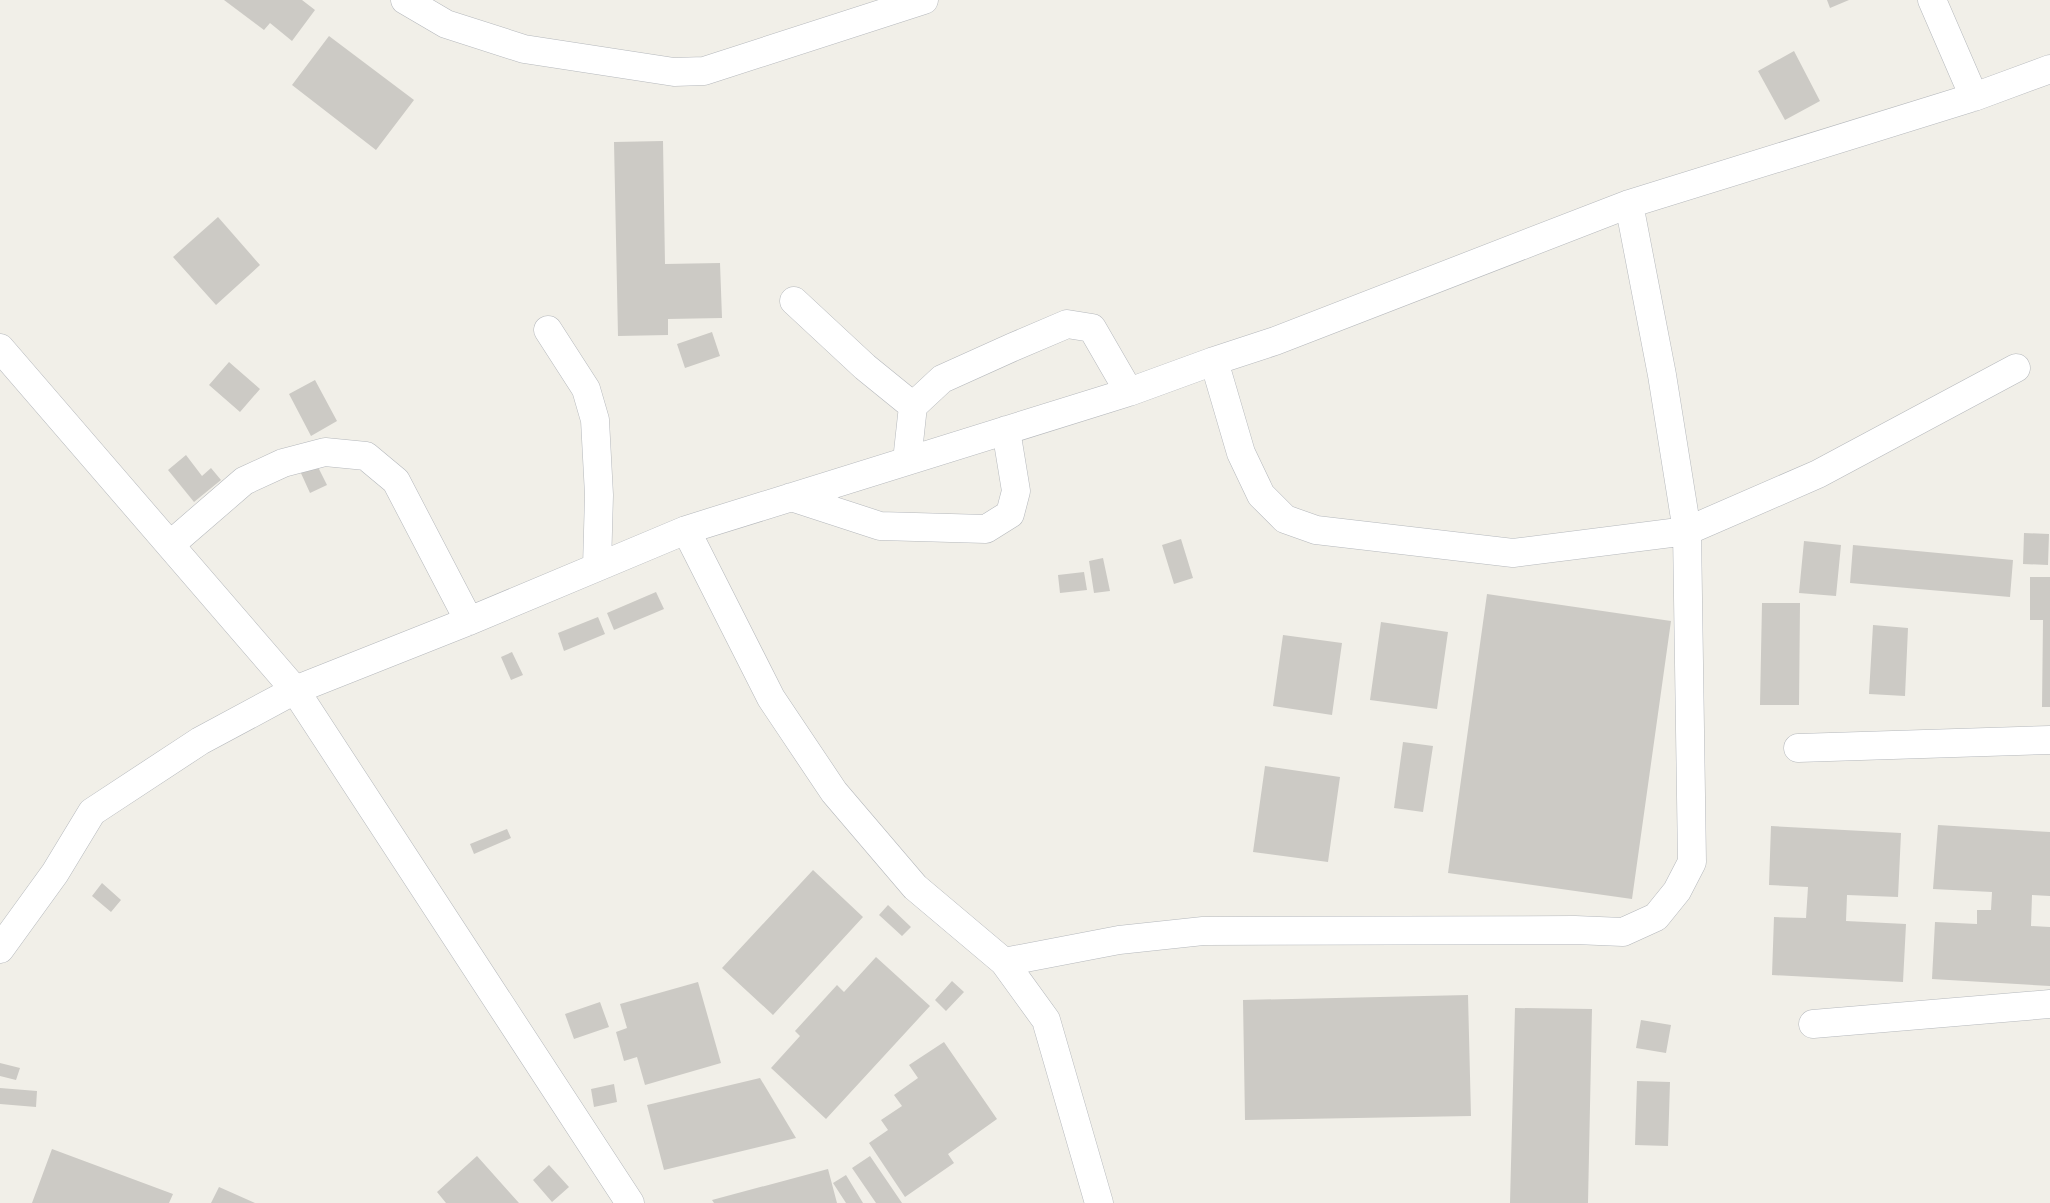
<svg xmlns="http://www.w3.org/2000/svg" width="2050" height="1203" font-family="Overpass,sans-serif">
<style>
.building{fill:#cccac5}
.lines{fill:none;stroke-linecap:round;stroke-linejoin:round}
.minor-casing{stroke:#b5b8bc;stroke-width:29}
.minor{stroke:#fff;stroke-width:28}
</style>
<rect width="100%" height="100%" fill="#f1efe8"/>
<path class="building" d="M224,0H302L315,10L292,41L270,23L264,30Z
M1827,0H1849L1830,8Z
M329,36L414,100L376,150L292,85Z
M1794,51L1820,101L1785,120L1758,71Z
M663,141L665,264L720,263L722,318L668,319V335L618,336L614,142Z
M218,217L260,265L216,305L173,257Z
M712,332L720,356L685,368L677,344Z
M229,362L260,389L240,412L209,385Z
M315,380L337,421L311,436L289,394Z
M186,455L202,476L211,468L221,480L194,502L168,470Z
M316,463L327,485L310,493L300,471Z
M2024,533L2049,534L2048,565L2023,564Z
M1181,539L1193,578L1174,584L1162,545Z
M1804,541L1841,545L1836,596L1799,593Z
M1853,545L2013,560L2010,597L1850,583Z
M1103,558L1110,591L1094,593L1089,561Z
M1084,572L1087,590L1060,593L1058,575Z
M2030,577H2050V707H2042L2043,620H2030Z
M656,592L664,609L614,630L607,613Z
M1487,594L1671,621L1632,899L1448,873Z
M1762,603H1800L1799,705H1760Z
M598,617L605,634L564,651L558,633Z
M1381,622L1448,632L1437,709L1370,700Z
M1873,625L1908,628L1905,696L1869,694Z
M1283,635L1342,643L1332,715L1273,706Z
M512,652L523,675L511,680L501,657Z
M1403,742L1433,746L1423,812L1394,808Z
M1265,766L1340,777L1328,862L1253,852Z
M1938,825L2050,832V896L2032,895L2031,926L2050,927V986L1932,979L1935,922L1977,924V910H1991L1992,892L1933,889Z
M1771,826L1901,833L1898,897L1847,895L1846,921L1906,924L1903,982L1772,975L1774,917L1806,918L1808,887L1769,885Z
M507,829L511,838L474,854L470,844Z
M813,870L863,917L773,1015L722,968Z
M102,883L121,900L111,912L92,896Z
M888,905L911,927L902,936L879,915Z
M876,957L930,1006L826,1119L771,1068L800,1036L795,1031L837,985L844,992Z
M952,981L964,992L946,1011L935,1000Z
M698,982L721,1063L645,1085L637,1057L624,1061L616,1032L627,1028L620,1004Z
M1468,995L1471,1116L1245,1120L1243,1000Z
M600,1002L609,1027L574,1039L565,1014Z
M1515,1008L1592,1009L1588,1203H1510Z
M1641,1020L1671,1025L1666,1053L1636,1048Z
M944,1042L997,1119L948,1154L954,1163L905,1197L869,1143L888,1130L881,1120L902,1106L894,1095L918,1078L909,1065Z
M0,1063L20,1068L16,1080L0,1076Z
M760,1078L796,1138L664,1170L647,1105Z
M1637,1081L1670,1082L1668,1146L1635,1145Z
M614,1084L617,1102L594,1107L591,1089Z
M0,1088L37,1091L36,1107L0,1104Z
M52,1149L173,1194L169,1203H32Z
M477,1156L519,1203H446L437,1192Z
M870,1156L902,1203H876L852,1168Z
M549,1165L569,1187L552,1202L533,1180Z
M828,1169L837,1203H714L712,1200Z
M846,1175L863,1203H846L833,1183Z
M219,1187L255,1203H211Z"/>
<g class="lines">
<g class="minor-casing">
<path id="minor" d="M405,0L446,24L524,49L674,72L704,71L924,0
M1932,0L1974,97
M794,301L865,367L913,406
M548,330L586,389L595,420L599,495L597,567
M0,348L295,690L630,1203
M1214,361L1241,453L1261,495L1285,519L1316,530L1513,553L1687,531L1818,474L2016,368
M907,461L913,406L942,379L1013,347L1067,324L1092,328L1129,392
M791,497L880,526L986,529L1010,514L1016,491L1006,430
M686,530L771,698L834,792L915,887L1004,962L1046,1020L1099,1203
M170,545L244,481L283,463L325,452L366,456L396,481L469,621
M1798,748L2050,740
M0,949L55,873L92,812L200,741L295,690L469,621L686,530L1129,392L1214,361L1275,341L1629,204L1974,97L2050,69
M1004,962L1119,940L1203,931L1575,930L1623,932L1656,917L1677,891L1692,862L1687,531L1662,375L1629,204
M1813,1024L2050,1004"/>
</g>
<use href="#minor" class="minor"/>
</g>
</svg>
